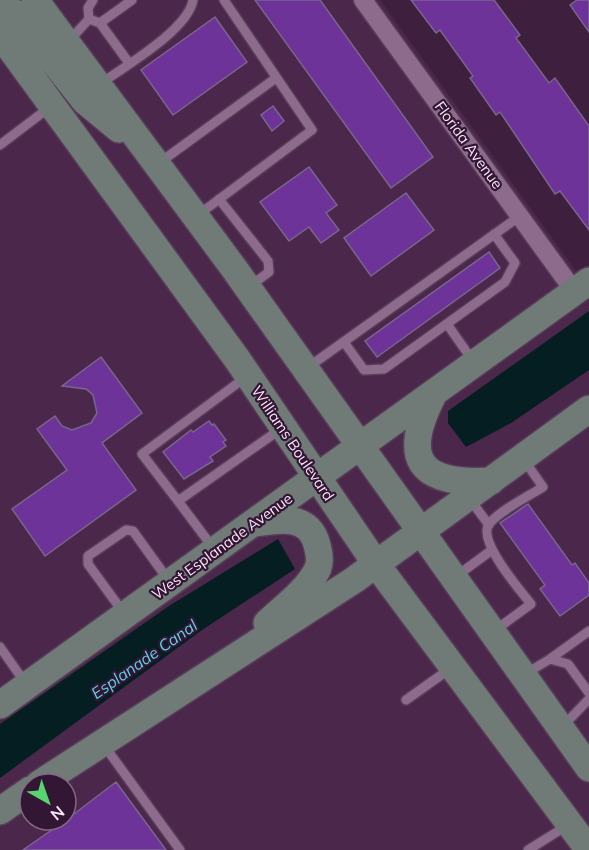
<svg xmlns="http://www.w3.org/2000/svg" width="589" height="850" font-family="Mulish,sans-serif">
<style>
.built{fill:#4b284b;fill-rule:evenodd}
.water{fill:#041e22}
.building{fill:#6d3398;stroke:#79658d;stroke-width:1.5}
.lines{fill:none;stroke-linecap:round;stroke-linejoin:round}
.service-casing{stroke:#573d57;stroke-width:12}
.minor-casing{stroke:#573d57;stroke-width:21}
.secondary-casing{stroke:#573d57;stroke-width:30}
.service{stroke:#8d6b8c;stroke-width:9}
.minor{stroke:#8d6b8c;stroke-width:18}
.secondary{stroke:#707a77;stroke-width:27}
.labels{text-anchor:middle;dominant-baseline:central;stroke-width:4.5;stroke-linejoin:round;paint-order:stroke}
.street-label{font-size:15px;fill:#f9e5f8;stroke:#331633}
.water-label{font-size:16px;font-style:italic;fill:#56d7e8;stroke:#331633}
</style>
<rect width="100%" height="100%" fill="#3e203e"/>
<path class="built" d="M0,0H380L589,289V850H0ZM30,784H66V820H30Z"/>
<path class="water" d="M589,311V370L511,423L466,447L448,423V411Z
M278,539L295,569L202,630L0,778V724L169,606Z"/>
<path class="building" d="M255,0H320L433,157L391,188Z
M411,0H494L520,35L516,38L549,83L555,78L589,126V230L560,191L555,194L500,112L496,115L470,78L473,76L440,30L436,33Z
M577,0H589V32L570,5Z
M215,17L247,62L173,115L141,70Z
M273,106L284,121L272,131L261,115Z
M309,167L337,205L326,213L339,230L321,243L309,227L289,241L260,202Z
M406,193L434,230L371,276L344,238Z
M489,252L500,268L377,357L365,341Z
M101,357L142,413L102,443L136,490L45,556L12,509L67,470L37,429L55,416L62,426L72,430L91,423L97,413L93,395L86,389L62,386Z
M209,421L212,425L214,424L226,440L223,442L226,446L210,457L213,461L184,479L163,452L191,430L193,432Z
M528,504L572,565L575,563L589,583V595L560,616L540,589L545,585L500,523Z
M116,782L166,850H23L66,820Z"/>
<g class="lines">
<g class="service-casing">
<path id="service" d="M89,19L100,23L132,0
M100,23L129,63
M68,42L89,19L88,8L93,0
M100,84C125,66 188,30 193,0
M0,145L50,107
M159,163L276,78
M219,199L268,261L269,272L250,286
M198,215L312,130L224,0
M447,324L473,361
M344,342L364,370L384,369L505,282L515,263L494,234
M307,368L520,216
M246,377L142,454L178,501L282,428
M469,498L489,525
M178,501L214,549
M455,577L492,550
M123,612L88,564V556L126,530L133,531L169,581
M494,631L531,604C520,590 477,541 489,524C499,511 529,496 543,487L524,460
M0,647L26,684
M550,659L589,631
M525,674L550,659L568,664L589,693
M406,700L451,668
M562,727L589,699
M103,744L180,850
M528,850L568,825"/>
</g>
<g class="minor-casing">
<path id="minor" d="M363,0L574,291"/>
</g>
<g class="secondary-casing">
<path id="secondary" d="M35,0L233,267L589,768
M0,7L15,13L85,101L119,129
M0,34L237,359L376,564L589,850
M434,393C400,459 418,485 491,481
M255,523C280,519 309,514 317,545C319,552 321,560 318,568C309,589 284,607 267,623
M0,705L589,281
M39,784L354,580L589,409
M0,811L30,790"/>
</g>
<use href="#service" class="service"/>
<use href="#minor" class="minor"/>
<use href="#secondary" class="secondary"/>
</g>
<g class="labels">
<g class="street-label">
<text transform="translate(469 145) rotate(54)">Florida Avenue</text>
<text transform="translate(293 443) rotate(56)">Williams Boulevard</text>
<text transform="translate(222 546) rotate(-36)">West Esplanade Avenue</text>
</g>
<g class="water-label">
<text transform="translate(144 659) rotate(-35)">Esplanade Canal</text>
</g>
</g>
<g transform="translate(48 802) rotate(140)"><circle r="28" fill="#331633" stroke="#826982" stroke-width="1.5"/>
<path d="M0-4.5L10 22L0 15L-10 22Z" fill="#58d56f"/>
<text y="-9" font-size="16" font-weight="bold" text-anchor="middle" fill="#f9e5f8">N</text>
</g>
</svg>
